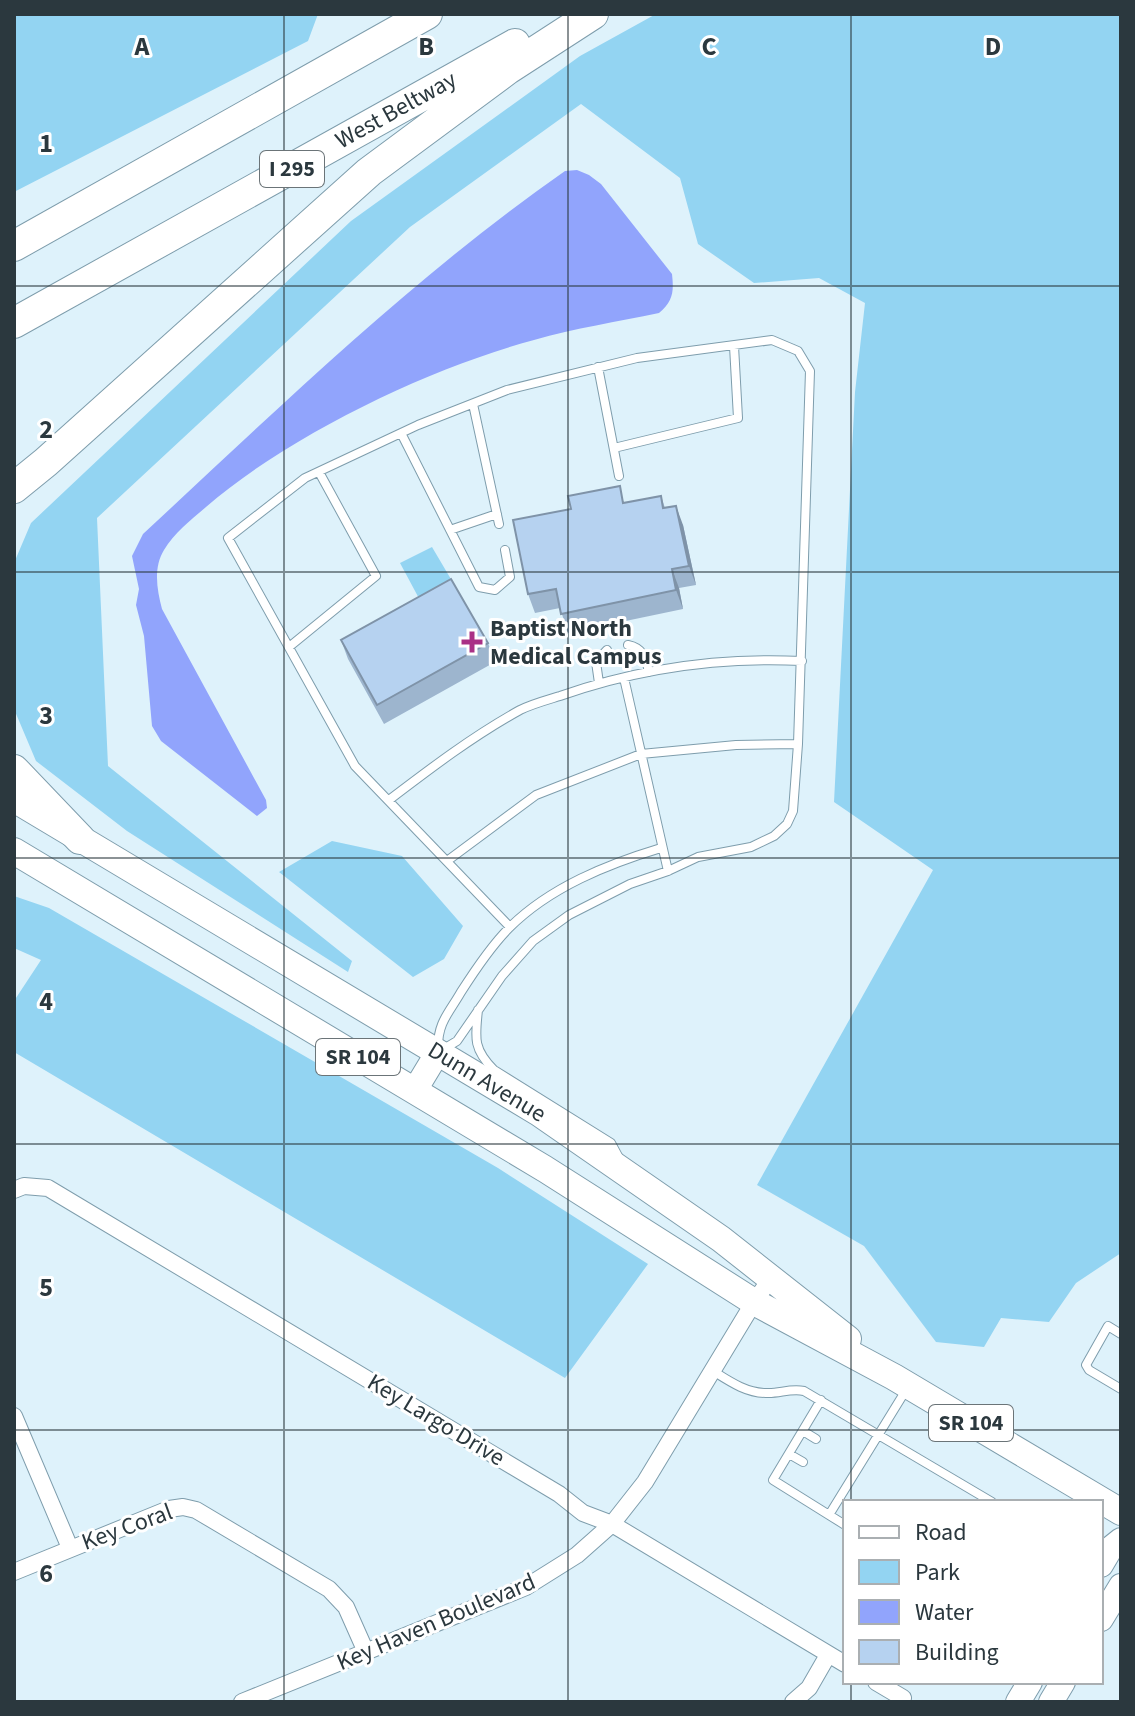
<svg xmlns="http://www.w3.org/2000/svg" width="1135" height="1716" font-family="'Source Sans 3',sans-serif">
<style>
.green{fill:#93d4f2}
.water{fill:#91a4fc}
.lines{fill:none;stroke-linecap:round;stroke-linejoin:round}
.lane-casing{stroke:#7e9dac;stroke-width:10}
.street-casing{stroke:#7e9dac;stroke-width:18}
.secondary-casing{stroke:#7e9dac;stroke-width:26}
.primary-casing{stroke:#7e9dac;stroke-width:28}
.highway-casing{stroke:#7e9dac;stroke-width:32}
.lane{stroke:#fff;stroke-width:8}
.street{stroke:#fff;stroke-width:16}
.secondary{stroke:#fff;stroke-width:24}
.primary{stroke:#fff;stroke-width:26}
.highway{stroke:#fff;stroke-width:30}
.wall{fill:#9db5ce}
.shaded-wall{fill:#7f93a8}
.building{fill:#b6d2f0;stroke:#7f93a8;stroke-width:2}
.grid{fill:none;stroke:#2b383e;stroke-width:2;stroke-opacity:0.55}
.poi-dot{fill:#a93086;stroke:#fff;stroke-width:3}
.labels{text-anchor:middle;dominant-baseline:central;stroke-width:6;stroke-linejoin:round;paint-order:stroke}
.shield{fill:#fff;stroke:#6b7478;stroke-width:2}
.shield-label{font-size:22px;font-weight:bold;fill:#2b383e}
.street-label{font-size:24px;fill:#2b383e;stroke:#fff}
.poi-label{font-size:24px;font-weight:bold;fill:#2b383e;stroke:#fff;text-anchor:start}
.grid-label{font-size:26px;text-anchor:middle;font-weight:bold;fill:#2b383e;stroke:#fff;stroke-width:6;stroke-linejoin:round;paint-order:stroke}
</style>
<rect width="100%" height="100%" fill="#def2fb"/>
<path class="green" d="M14,14H318L308,41L14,192Z
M656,14H1121V1253L1076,1283L1049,1322L1001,1318L984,1347L936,1342L864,1246L757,1185L933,870L834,802L855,392L865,303L819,278L754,283L698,244L680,178L581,104L410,227L97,518L108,766L352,961L348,972L127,831L36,761L14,709V563L31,523L351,221L580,56Z
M432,547L455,586L422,604L400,563Z
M332,841L402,856L463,926L444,959L413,977L279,872Z
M14,896L49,908L498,1168L648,1264L565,1378L14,1052V1001L41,960L14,948Z"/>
<path class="water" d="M577,170L589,175L601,184L672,274C674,292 673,301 659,313C617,322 575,328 534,340C429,368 289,435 206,507C191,520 174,533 164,550C153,568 157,590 162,609L266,800L267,808L257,816L161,741L152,726L144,636L136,605L139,589L132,556L143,534C279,408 413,277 565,171Z"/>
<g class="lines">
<g class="lane-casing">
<path id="lane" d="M598,367L619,476
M473,404L499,524
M401,433L479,587L495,590L510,577L505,550
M614,448L738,418L734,346
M450,530L497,514
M628,645C643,648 646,658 649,672
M289,647L376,576L319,472
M624,678L668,871
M599,683L596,662L607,650
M389,800C431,768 473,736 520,710C532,704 547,700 560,696C637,669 720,657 802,661
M447,861L536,795L641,754L736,745L798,744
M478,1010C475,1038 473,1049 494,1070L611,1143L618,1156
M438,1047C438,1022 449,1013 461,992C475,970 491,946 509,928C550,887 608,864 661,848
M442,1050L457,1041L502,976L533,941L569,915L630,884L668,871L698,857L751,847L774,836L787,824L793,811L798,744L810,371L798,351L772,340L637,358L507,390L418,425L305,478L228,538L355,766L510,927
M1121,1334L1108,1326L1086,1365L1089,1370L1121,1389
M713,1371C729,1381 746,1393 766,1393C779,1394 790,1388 804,1391L992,1502
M821,1400L773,1480L829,1515
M803,1431L816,1439
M789,1454L803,1462
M845,1525L829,1515L906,1390"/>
</g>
<g class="street-casing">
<path id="street" d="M14,1190L24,1186L48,1188L559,1494L583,1513L612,1524L845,1664
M14,1416L70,1548
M14,1572L169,1509L183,1507L196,1510L329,1589L346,1607L366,1652
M876,1682L903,1698
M242,1702L526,1587L577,1555L612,1524L645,1482L754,1302L772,1277
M793,1702L809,1688L828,1655"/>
</g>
<g class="secondary-casing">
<path id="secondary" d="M415,1090L438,1052
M1101,1565L1111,1548L1121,1540
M1101,1619L1121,1586
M1018,1702L1030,1682
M1051,1702L1063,1682"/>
</g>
<g class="primary-casing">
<path id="primary" d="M14,799L539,1113L721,1239L848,1339
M14,851L545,1169L754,1302L894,1377L1121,1512"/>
</g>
<g class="highway-casing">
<path id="highway" d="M14,246L427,14
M14,323L515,44
M14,488L46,462L369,172L508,69L593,14
M14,770L80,839"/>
</g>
<use href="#lane" class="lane"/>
<use href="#street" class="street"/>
<use href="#secondary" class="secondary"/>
<use href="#primary" class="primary"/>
<use href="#highway" class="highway"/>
</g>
<path class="wall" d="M661,496L665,508L683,525L696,585L679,588L683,609L568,633L560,608L535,613L528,594Z
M341,640L488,643L495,662L384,724L348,659Z"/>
<path class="shaded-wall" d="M676,506L683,525L696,585L689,566Z
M672,569L679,588L683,609L676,590Z"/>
<path class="building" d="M620,486L623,503L661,496L663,508L676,506L689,566L672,569L676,590L561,614L556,589L528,594L513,520L571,509L568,496Z
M451,579L488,643L377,705L341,640Z"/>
<path class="grid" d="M284,14V1702M568,14V1702M851,14V1502M14,286H1121M14,572H1121M14,858H1121M14,1144H1121M14,1430H1121M851,1682V1702"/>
<path class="poi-dot" d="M468 630h8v8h8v8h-8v8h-8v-8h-8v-8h8z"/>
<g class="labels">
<g class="shield">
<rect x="260" y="151" width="64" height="36" rx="6"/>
<rect x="316" y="1039" width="84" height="36" rx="6"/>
<rect x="929" y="1405" width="84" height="36" rx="6"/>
</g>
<g class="shield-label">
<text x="292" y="169">I 295</text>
<text x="358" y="1057">SR 104</text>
<text x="971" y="1423">SR 104</text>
</g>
<g class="street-label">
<text transform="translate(396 110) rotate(-29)">West Beltway</text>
<text transform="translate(487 1082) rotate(31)">Dunn Avenue</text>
<text transform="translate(436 1420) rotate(31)">Key Largo Drive</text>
<text transform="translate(127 1527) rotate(-20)">Key Coral</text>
<text transform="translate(436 1622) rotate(-23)">Key Haven Boulevard</text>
</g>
<g class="poi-label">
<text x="490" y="628">Baptist North<tspan x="490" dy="28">Medical Campus</tspan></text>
</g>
</g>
<g class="grid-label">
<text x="142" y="55">A</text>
<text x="426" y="55">B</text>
<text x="709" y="55">C</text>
<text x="993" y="55">D</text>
<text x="46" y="152">1</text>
<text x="46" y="438">2</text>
<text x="46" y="724">3</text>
<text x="46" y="1010">4</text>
<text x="46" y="1296">5</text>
<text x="46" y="1582">6</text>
</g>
<rect width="1135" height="1716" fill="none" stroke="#2b383e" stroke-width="32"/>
<rect x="843" y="1500" width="260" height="184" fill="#ffffff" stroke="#aaafb2" stroke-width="2"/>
<rect x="859" y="1526" width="40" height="12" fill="#ffffff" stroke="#aaafb2" stroke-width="2"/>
<text x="915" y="1540" font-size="24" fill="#2b383e">Road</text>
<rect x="859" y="1560" width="40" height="24" fill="#93d4f2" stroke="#aaafb2" stroke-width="2"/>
<text x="915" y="1580" font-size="24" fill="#2b383e">Park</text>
<rect x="859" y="1600" width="40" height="24" fill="#91a4fc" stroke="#aaafb2" stroke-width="2"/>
<text x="915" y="1620" font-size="24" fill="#2b383e">Water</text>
<rect x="859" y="1640" width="40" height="24" fill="#b6d2f0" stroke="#aaafb2" stroke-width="2"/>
<text x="915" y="1660" font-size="24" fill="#2b383e">Building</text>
</svg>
